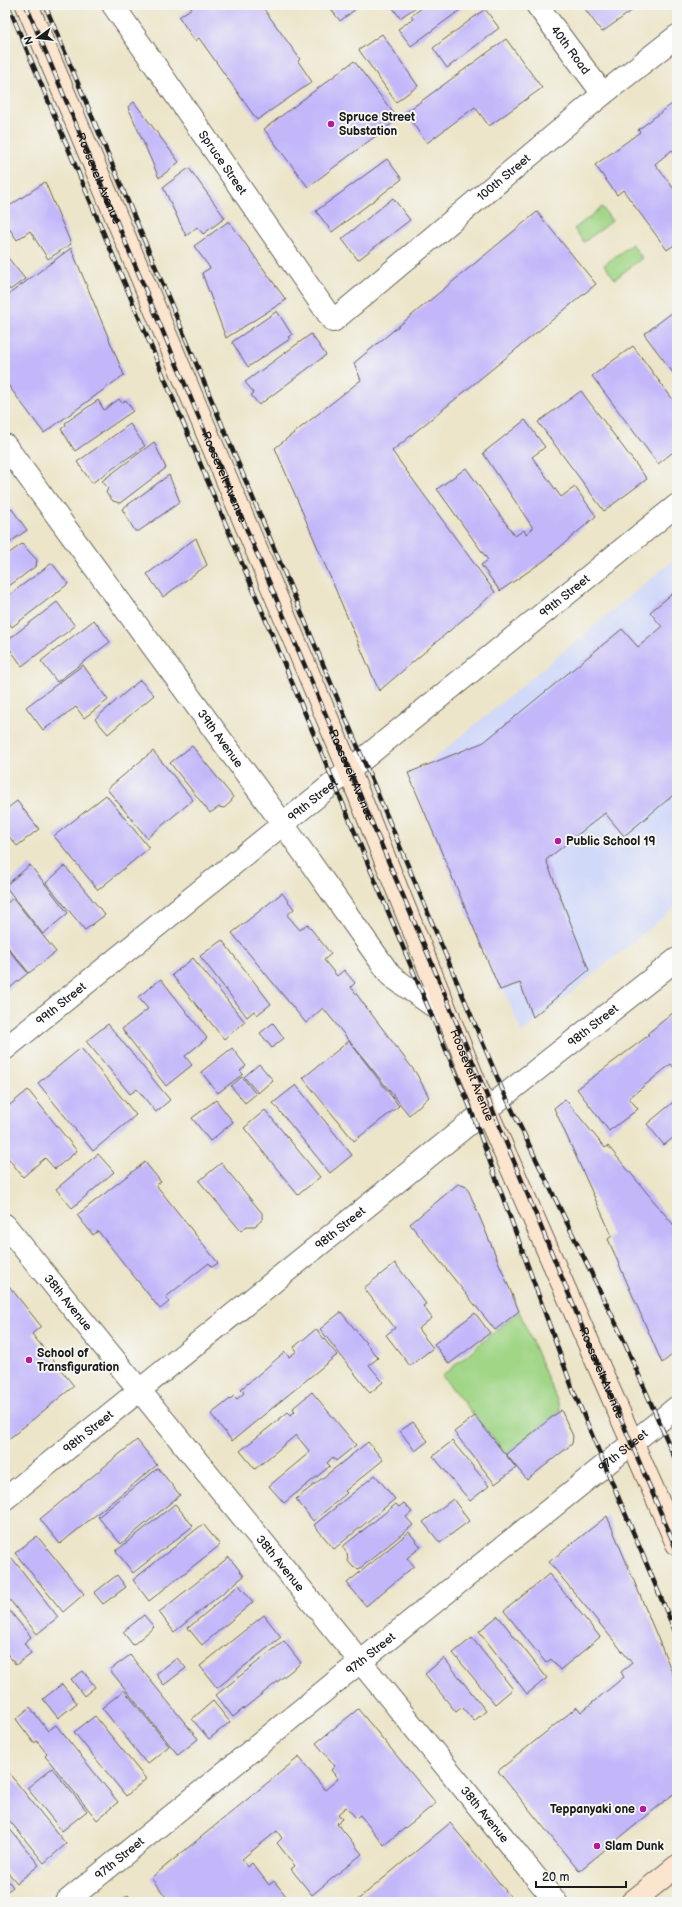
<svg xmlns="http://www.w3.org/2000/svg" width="682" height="1907" font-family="'Balsamiq Sans',sans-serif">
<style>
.built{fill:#d1d9f9}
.green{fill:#a1d687;stroke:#5e7952}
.building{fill:#c3b7fa}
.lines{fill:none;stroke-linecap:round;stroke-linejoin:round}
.street-casing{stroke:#656259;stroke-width:24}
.secondary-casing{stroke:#656259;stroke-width:24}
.street{stroke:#fff;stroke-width:22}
.secondary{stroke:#fce5cf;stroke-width:22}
.rail-casing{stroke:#1c1c1c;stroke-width:4.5}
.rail{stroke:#f6f6f2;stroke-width:3;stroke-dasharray:9;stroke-linecap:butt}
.poi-dot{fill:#b5179e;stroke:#f6f6f2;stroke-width:1.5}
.labels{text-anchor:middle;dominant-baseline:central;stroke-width:4;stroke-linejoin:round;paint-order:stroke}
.street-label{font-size:12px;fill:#1c1c1c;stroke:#f6f6f2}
.poi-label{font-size:12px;font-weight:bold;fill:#1c1c1c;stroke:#f6f6f2;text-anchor:start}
</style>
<rect width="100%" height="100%" fill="#f6f6f2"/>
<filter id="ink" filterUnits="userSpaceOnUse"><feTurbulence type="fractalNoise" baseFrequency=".025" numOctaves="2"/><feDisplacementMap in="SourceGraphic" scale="8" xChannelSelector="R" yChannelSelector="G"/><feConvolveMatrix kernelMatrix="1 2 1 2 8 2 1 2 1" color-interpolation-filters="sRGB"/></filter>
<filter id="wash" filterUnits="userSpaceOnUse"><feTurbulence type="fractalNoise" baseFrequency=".012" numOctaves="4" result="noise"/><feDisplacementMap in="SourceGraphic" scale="16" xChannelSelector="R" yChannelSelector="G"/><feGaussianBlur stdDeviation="0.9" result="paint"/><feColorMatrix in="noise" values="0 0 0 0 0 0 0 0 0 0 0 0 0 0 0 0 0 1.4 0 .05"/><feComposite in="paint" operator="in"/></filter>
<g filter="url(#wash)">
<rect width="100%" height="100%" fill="#ece5c9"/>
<path class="built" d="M677,557V906L522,1033L412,777Z"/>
<path class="green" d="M602,207L612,221L584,242L574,229Z
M632,244L642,258L615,279L604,265Z
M519,1311L561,1410L506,1454L442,1376Z"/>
<g id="blocks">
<path class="building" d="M196,5H261L300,59L298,61L312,82L257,120L199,38L195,41L179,17Z
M328,5H361L340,21Z
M391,5H419L400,18Z
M426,5H467L411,46L398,29L413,19L411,16Z
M582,5H640L602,32Z
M485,9L499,28L447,68L433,48Z
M382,34L418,86L396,102L359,50Z
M506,39L542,88L489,126L475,107L427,143L405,113Z
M354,61L398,119L308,187L264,129Z
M677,100V156L672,150L655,164L677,193V243L667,250L623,190L617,195L595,165L640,132L638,130Z
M134,102L179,162L159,178L128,107Z
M387,159L402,179L332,232L316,211Z
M189,168L225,218L203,234L197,227L186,236L163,187Z
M45,182L71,244L48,259L30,231L17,240L5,222V209Z
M393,198L410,220L358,260L342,239Z
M537,212L596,284L392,451L495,592L379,691L275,448L361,380L354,363Z
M229,221L286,300L226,338L202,273L210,268L194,246Z
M71,248L124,375L44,433L5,381V297Z
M5,254L25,279L10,290L9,288L5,290Z
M677,309V378L644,334Z
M277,311L292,335L288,337L290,339L248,367L232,342Z
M311,334L326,355L259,405L251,395L254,393L245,382Z
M633,346L677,405V449L658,464L592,376Z
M581,391L647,479L604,511L538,422Z
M119,399L122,403L126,400L133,411L75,451L61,429L66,425L65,423L98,400L104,410Z
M525,420L545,447L532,457L561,497L575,487L596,516L545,560L500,591L481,565L488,560L437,489L466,468L515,536L524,530L526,534L533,528L483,453Z
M130,424L145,446L92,483L77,462Z
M154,442L166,468L120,503L113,501L106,493L108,488L102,481Z
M169,475L180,502L139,531H135L122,509Z
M11,508L27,530L5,546V513Z
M196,538L207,565L163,597L147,574Z
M22,544L37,560L36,566L5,589V556Z
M52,563L68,584L12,627L6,619L5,620V598Z
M677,590V792L624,836L605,813L546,860L589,970L533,1017L520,983L500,990L408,773L484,742L622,629L638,647L662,627L650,612Z
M57,602L75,626L22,666L5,642Z
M94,620L110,642L57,682L41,661Z
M83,665L108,700L84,718L76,707L43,730L26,707Z
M140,680L154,695L108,734L95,719Z
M192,746L233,797L231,802L224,808L219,807L210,813L170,763Z
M153,751L193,800L147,838L107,789Z
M106,795L149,848L98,890L54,836Z
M17,801L39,829L17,846L5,832V810Z
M30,865L68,913L43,934L5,886Z
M65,866L105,915L85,930L46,883Z
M282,893L294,909L287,915L300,930L307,924L331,954L324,960L337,976L344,970L355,983L351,987L416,1073L429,1097L409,1115L323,1008L306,1023L232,933Z
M13,898L56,952L29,973L5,944V905Z
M222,940L271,1004L257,1015L254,1011L247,1017L200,956Z
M5,946L28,973L6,991L5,990Z
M193,958L245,1022L224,1039L172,975Z
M161,979L207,1038L185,1056L192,1065L166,1086L122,1029L148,1009L138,997Z
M674,1012L677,1016V1072L671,1064L629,1098L638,1109L609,1131L577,1089L649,1035L647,1034Z
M273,1023L284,1038L272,1048L260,1033Z
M108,1024L170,1100L156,1112L137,1089L130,1094L86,1041Z
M349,1041L399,1106L354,1141L303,1078Z
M81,1048L136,1115L93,1151L38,1083Z
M232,1048L246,1066L240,1071L243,1074L218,1093L201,1072Z
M259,1064L273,1080L258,1093L244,1077Z
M242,1077L256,1094L245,1103L231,1086Z
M296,1085L352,1155L330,1173L273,1103Z
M28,1090L77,1151L55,1169L45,1158L23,1177L5,1154V1109Z
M565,1099L605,1148L608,1146L677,1229V1351L662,1363L608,1239L612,1236L554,1108Z
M677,1099V1135L664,1145L647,1124Z
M216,1100L233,1122L210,1141L192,1118Z
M265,1110L320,1177L298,1195L244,1128Z
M98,1154L114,1172L72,1208L56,1189Z
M145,1162L161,1182L156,1185L218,1263L212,1267L209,1263L166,1297L169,1302L160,1309L98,1231L93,1235L77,1215Z
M221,1163L262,1213V1220L255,1226H247L241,1231L199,1181Z
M458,1184L467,1187L519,1311L495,1330L410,1224Z
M395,1263L426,1304L423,1306L432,1318L418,1329L433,1348L410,1366L386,1335L395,1328L364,1288Z
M5,1281L41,1326L32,1334L74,1386L5,1442Z
M341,1312L378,1358L369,1365L383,1382L370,1393L320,1329Z
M475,1313L490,1333L449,1364L434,1344Z
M316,1329L337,1355L232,1441L211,1414L234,1396L237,1399L244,1393L241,1389L285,1352L289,1357L297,1351L294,1347Z
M312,1392L356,1445L336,1461L333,1457L327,1463L330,1466L284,1503L269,1486L310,1452L296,1435L255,1469L240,1451L288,1412L291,1415L295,1411L293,1408Z
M561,1410L573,1436L572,1444L527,1480L506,1454Z
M475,1416L516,1468L495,1484L454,1432Z
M413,1422L428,1441L415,1451L400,1431Z
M137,1440L157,1465L60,1544L40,1519Z
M452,1441L489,1486L470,1501L433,1456Z
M368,1442L383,1460L345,1491L347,1493L313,1521L296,1499Z
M158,1468L180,1495L121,1544L98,1517Z
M375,1475L395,1499L334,1549L314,1525Z
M453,1499L469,1521L440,1543L423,1522Z
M404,1503L412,1512L406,1517L413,1525L359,1569L353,1567L348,1561L347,1553L342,1547L396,1504L399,1507Z
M175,1504L193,1526L133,1573L116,1551Z
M607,1516L677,1684V1791L579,1871L498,1771L577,1707L581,1712L624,1677L621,1672L632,1663L549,1562Z
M203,1524L220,1545L149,1601L133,1580Z
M409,1532L421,1547L407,1558L414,1566L366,1606L347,1583Z
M37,1536L84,1594L63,1612L15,1553Z
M229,1557L244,1576L174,1632L159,1612Z
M12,1558L58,1617L37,1634L5,1594V1564Z
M549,1574L600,1637L560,1670L551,1659L546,1663L504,1611Z
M117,1575L126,1587L103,1604L94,1593Z
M239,1585L253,1602L202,1645L188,1628Z
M5,1605L31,1637L24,1643L31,1653L16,1665L5,1651Z
M144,1615L154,1627L133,1645L123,1632Z
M264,1615L281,1637L217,1688L200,1666Z
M498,1616L547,1678L527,1694L479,1631Z
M472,1638L513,1689L495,1704L453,1653Z
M284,1641L301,1663L233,1717L216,1695Z
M130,1655L198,1739L178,1755L110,1670Z
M177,1658L186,1668L164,1685L156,1674Z
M444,1658L486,1711L474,1721L462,1707L456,1712L425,1674Z
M83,1671L95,1687L84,1696L71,1679Z
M62,1684L77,1703L58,1718L43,1699Z
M124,1690L169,1746L147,1764L102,1708Z
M213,1701L230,1722L209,1739L192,1719Z
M30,1707L48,1731L56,1725L118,1802L97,1820L45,1756L47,1754L37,1741L34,1743L16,1719Z
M358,1709L436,1803L384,1845L360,1815L356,1818L346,1807L338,1814L342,1819L337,1823L362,1854L312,1895L291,1869L295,1866L277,1843L282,1838L277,1831L242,1859L248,1867L252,1863L269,1885L274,1881L291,1902H170L151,1878L299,1757L325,1790L338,1779L331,1770L335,1766L316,1743Z
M95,1716L146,1779L126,1796L74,1732Z
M52,1768L87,1811L62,1831L27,1788Z
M8,1772L66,1844L44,1863L5,1815V1774Z
M5,1823L39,1865L17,1883L5,1869Z
M450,1823L515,1902H355Z
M5,1877L13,1887L5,1893Z
M128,1895L134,1902H119Z"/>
</g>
</g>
<g filter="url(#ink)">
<use href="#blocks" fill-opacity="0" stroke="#656259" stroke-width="1"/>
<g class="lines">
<g class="street-casing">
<g id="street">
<path id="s1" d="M113,5L333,321L603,94L677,36"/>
<path id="s2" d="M537,5L603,94"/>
<path id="s3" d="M5,445L283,824L391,976L449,1017"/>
<path id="s4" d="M5,1049L677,505"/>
<path id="s5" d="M5,1225L556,1902"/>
<path id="s6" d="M5,1499L486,1110L677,959"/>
<path id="s7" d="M66,1902L339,1679L677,1407"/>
</g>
</g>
<g class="secondary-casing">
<g id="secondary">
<path id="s8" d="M27,5L349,770L486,1110L677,1544"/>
<path d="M632,1902L677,1866"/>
</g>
</g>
<use href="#street" class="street"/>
<use href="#secondary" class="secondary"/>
<g class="rail-casing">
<g id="rail">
<path d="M8,5L470,1107L573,1390L677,1636"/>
<path id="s9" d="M26,5L200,420L439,980L591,1348L677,1551"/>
<path d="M45,5L503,1091L620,1332L677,1463"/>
</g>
</g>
<use href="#rail" class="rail"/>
</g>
</g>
<g class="poi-dot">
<circle cx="331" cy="124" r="4"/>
<circle cx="558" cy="841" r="4"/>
<circle cx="29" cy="1360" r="4"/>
<circle cx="643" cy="1809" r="4"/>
<circle cx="597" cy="1846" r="4"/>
</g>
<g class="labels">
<g class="street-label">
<text stroke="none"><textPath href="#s2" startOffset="56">40th Road</textPath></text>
<text stroke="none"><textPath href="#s1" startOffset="192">Spruce Street</textPath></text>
<text stroke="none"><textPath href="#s1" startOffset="608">100th Street</textPath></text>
<text stroke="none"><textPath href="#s9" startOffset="188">Roosevelt Avenue</textPath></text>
<text stroke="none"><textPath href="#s9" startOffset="512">Roosevelt Avenue</textPath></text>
<text stroke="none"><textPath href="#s4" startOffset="720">99th Street</textPath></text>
<text stroke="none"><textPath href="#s3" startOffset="364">39th Avenue</textPath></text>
<text stroke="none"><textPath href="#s9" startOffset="836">Roosevelt Avenue</textPath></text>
<text stroke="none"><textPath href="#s4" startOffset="396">99th Street</textPath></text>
<text stroke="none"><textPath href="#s4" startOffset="72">99th Street</textPath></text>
<text stroke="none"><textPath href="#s6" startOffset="755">98th Street</textPath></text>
<text stroke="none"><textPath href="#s8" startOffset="1159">Roosevelt Avenue</textPath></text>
<text stroke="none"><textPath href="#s6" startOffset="431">98th Street</textPath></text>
<text stroke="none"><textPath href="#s5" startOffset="100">38th Avenue</textPath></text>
<text stroke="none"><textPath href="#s9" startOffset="1484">Roosevelt Avenue</textPath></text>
<text stroke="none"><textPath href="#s6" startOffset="107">98th Street</textPath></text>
<text stroke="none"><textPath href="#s7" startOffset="717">97th Street</textPath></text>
<text stroke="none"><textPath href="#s5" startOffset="436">38th Avenue</textPath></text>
<text stroke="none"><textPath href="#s7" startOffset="393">97th Street</textPath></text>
<text stroke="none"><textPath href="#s5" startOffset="760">38th Avenue</textPath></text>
<text stroke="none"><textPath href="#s7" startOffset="69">97th Street</textPath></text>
</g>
<g class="poi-label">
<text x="339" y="117">Spruce Street<tspan x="339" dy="14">Substation</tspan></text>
<text x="566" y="841">Public School 19</text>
<text x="37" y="1353">School of<tspan x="37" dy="14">Transfiguration</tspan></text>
<text x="635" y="1809" text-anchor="end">Teppanyaki one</text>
<text x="605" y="1846">Slam Dunk</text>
</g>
</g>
<rect width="682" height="1907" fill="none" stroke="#f6f6f2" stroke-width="20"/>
<g transform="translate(38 38) rotate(255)" stroke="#f6f6f2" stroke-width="3" paint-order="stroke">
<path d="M0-3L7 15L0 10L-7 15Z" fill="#1c1c1c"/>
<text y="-6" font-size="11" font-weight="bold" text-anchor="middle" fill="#1c1c1c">N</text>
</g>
<path d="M536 1881v6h90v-6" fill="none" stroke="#1c1c1c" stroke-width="2"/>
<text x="542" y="1881" font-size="12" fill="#1c1c1c" stroke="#f6f6f2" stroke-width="3" paint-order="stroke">20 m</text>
</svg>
